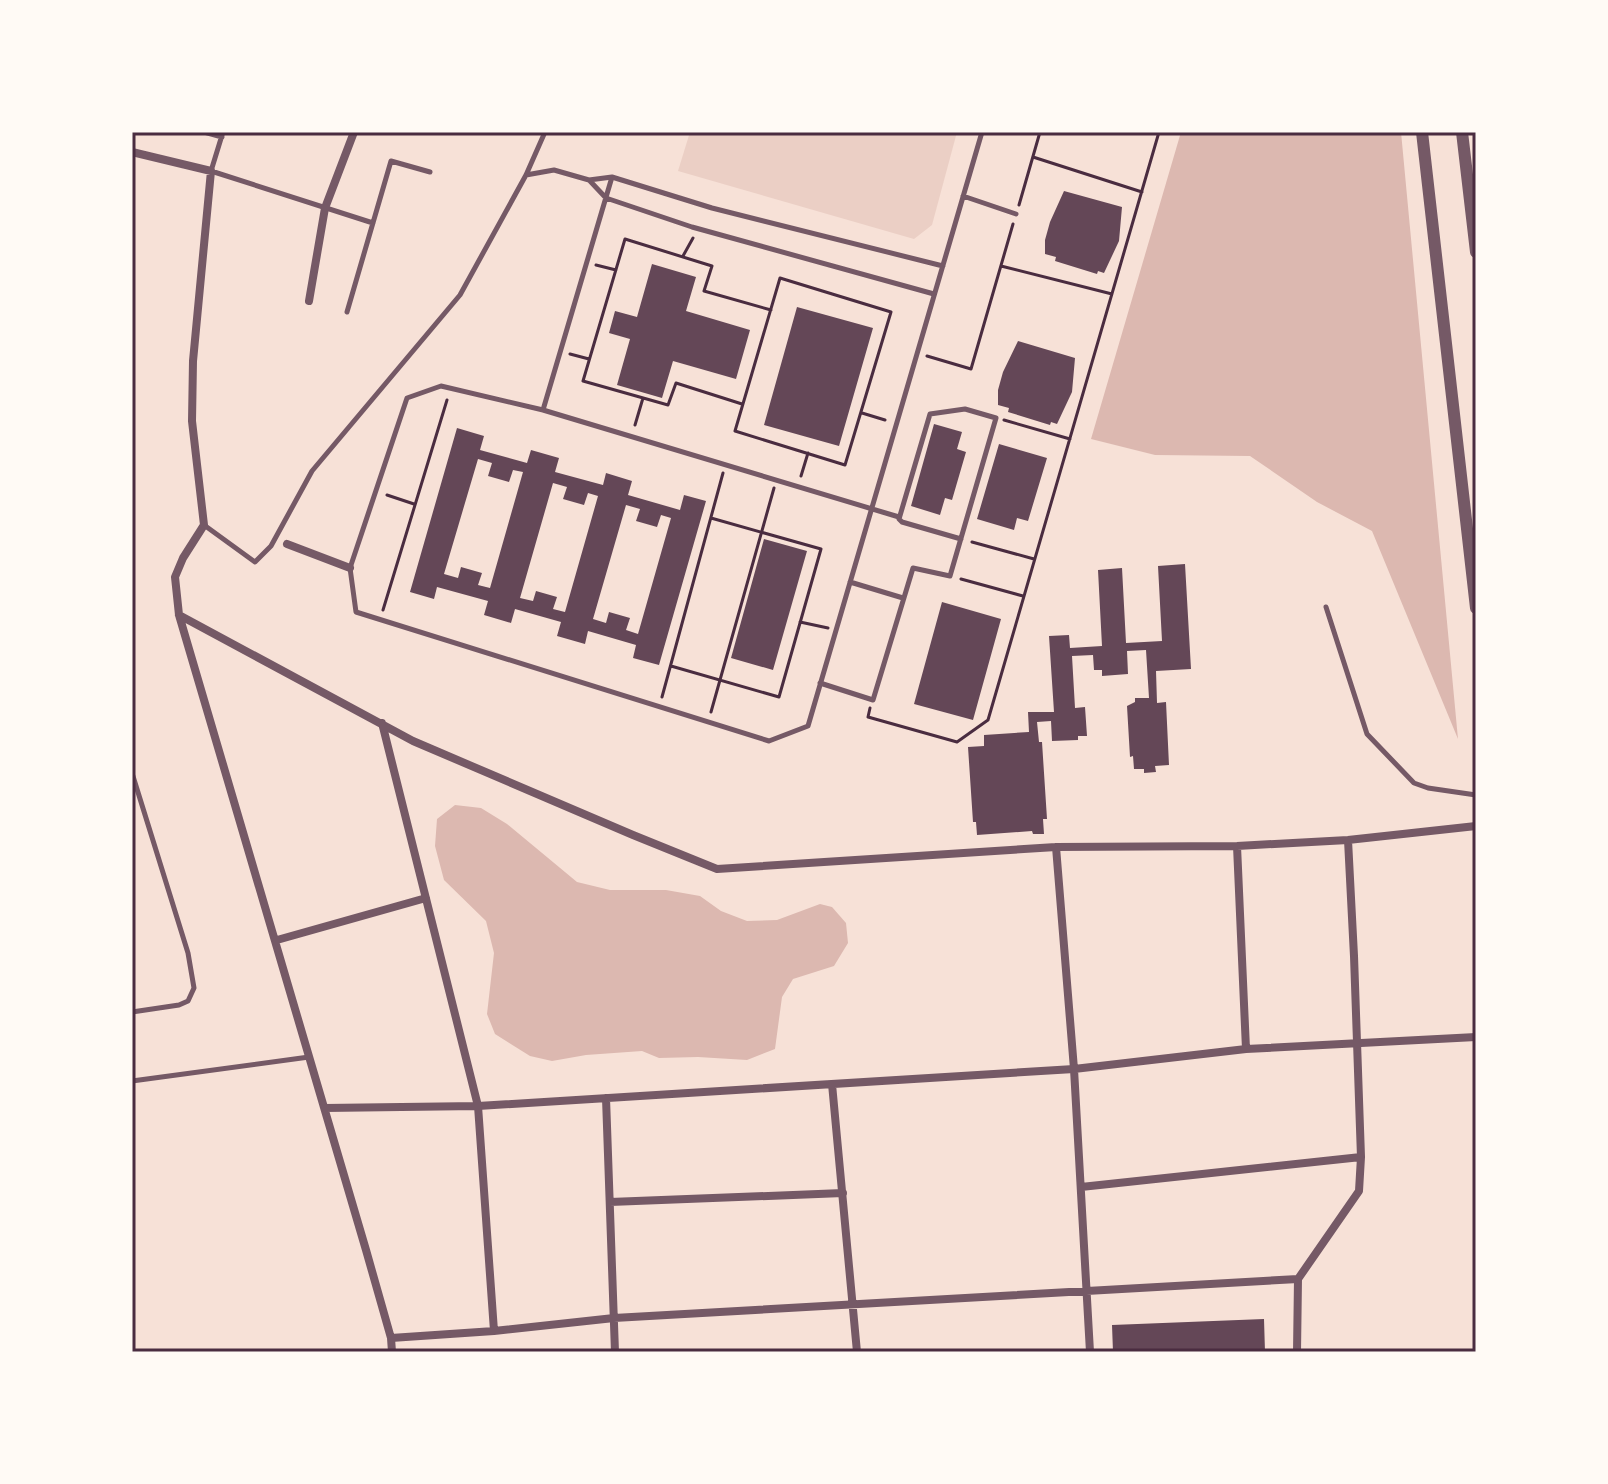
<svg xmlns="http://www.w3.org/2000/svg" width="1608" height="1484" font-family="Roboto,sans-serif">
<style>
.green{fill:#ebcfc5}
.water{fill:#dcb8b0}
.building{fill:#644757;fill-rule:evenodd}
.lines{fill:none;stroke-linecap:round;stroke-linejoin:round}
.path{stroke:#4a2c40;stroke-width:3}
.service{stroke:#755966;stroke-width:5}
.minor{stroke:#755966;stroke-width:8}
.tertiary{stroke:#755966;stroke-width:12}
.neatline{fill:none;stroke:#4a2c40;stroke-width:3}
</style>
<rect width="100%" height="100%" fill="#f7e1d7"/>
<path class="green" d="M690,132H957L932,225L914,239L678,171Z"/>
<path class="water" d="M1181,132H1401L1458,739L1372,531L1317,502L1250,456L1155,455L1091,439Z
M455,805L481,808L507,824L577,882L610,890H666L700,896L721,911L747,921L777,920L820,904L832,907L846,923L848,943L834,966L793,979L782,997L775,1049L747,1060L698,1057L659,1058L642,1051L586,1055L552,1061L530,1056L495,1034L487,1014L494,953L486,921L444,880L435,846L437,819Z"/>
<path class="building" d="M1064,191L1122,207L1119,241L1104,273L1098,271L1097,274L1055,261L1056,257L1045,254V240L1050,222Z
M652,264L696,277L686,311L750,330L736,379L673,361L662,398L617,385L630,339L609,333L615,311L637,317Z
M797,307L873,328L839,446L764,425Z
M1018,341L1075,358L1072,392L1057,424L1051,422L1050,425L1008,412L1009,408L998,405V390L1003,372Z
M934,424L962,432L957,449L966,452L952,500L945,498L940,515L911,506Z
M457,428L484,436L480,450L527,463L531,450L559,458L555,472L603,485L606,473L632,481L628,495L680,510L684,495L706,501L659,665L633,658L636,645L588,631L585,644L557,636L561,622L515,609L511,623L484,615L488,601L437,587L434,599L410,592ZM478,459L492,463L488,476L509,482L513,470L523,472L490,588L478,585L482,573L461,567L458,578L444,574ZM553,483L567,487L563,499L584,505L588,493L598,496L565,612L553,609L557,597L536,591L533,601L520,598ZM626,505L640,509L636,521L657,527L661,515L671,518L638,634L626,630L630,618L609,612L606,623L593,619Z
M999,444L1047,458L1028,521L1017,518L1014,530L977,519Z
M764,539L807,551L773,670L731,658Z
M1185,564L1191,669L1156,671L1157,703L1166,702L1169,765L1155,766L1156,772L1144,773V769H1134L1133,756L1130,757L1127,706L1135,702V698H1149L1146,650L1127,651L1128,674L1102,676V670H1094L1093,655L1072,656L1075,708L1085,707L1087,736H1078V740L1052,741L1051,721L1037,722L1039,742H1042L1047,819H1043L1044,834H1033L1032,831L977,835L976,822H973L968,747L984,746V735L1029,732L1028,712H1054L1049,636L1069,635L1070,648L1102,646L1098,570L1122,568L1126,643L1162,641L1158,566Z
M942,602L1001,619L973,720L914,704Z
M1264,1319L1265,1352H1113L1112,1325Z"/>
<g class="lines">
<path class="path" d="M1033,157L1142,192
M1019,205L1040,132
M683,256L693,238
M596,265L616,270
M1001,266L1112,294
M780,278L891,312L845,465L735,431Z
M570,354L589,359
M927,356L971,369L1013,224
M742,404L676,383L668,405L583,381L625,239L712,266L704,291L771,310
M862,413L885,420
M1004,420L1070,439
M635,425L643,398
M801,476L808,453
M387,495L414,504
M972,542L1034,559
M961,579L1023,596
M383,610L447,400
M800,622L828,628
M671,666L779,697L821,549L711,518
M662,697L723,473
M870,708L868,717L957,742L988,720L1159,132
M711,712L774,488"/>
<path class="service" d="M204,132L222,137
M223,132L211,171L373,223
M526,175L554,170L589,180L612,177L712,208L943,266
M590,181L606,198L692,227L934,294
M963,196L1016,214
M347,312L391,161L430,172
M543,410L612,177
M899,517L543,410L441,386L407,398L350,568L356,612L769,741L808,726C866,528 924,330 982,132
M204,525L255,562L271,546L312,471L460,295L526,175L545,132
M850,582L903,598
M1326,607L1367,734L1414,783L1428,788L1476,795
M820,683L873,700L913,568L950,576L996,418L965,409L930,414L899,519L902,522L961,539
M132,773L188,953L194,988L188,1001L179,1005L132,1012
M132,1081L309,1057"/>
<path class="minor" d="M132,152L211,171L193,361L192,421L204,525L183,558L175,577L179,615L366,1250L391,1338L392,1352
M309,301L325,208L354,132
M287,544L350,568
M179,615L413,741L633,835L717,869L1056,847L1237,846L1348,840L1476,826
M382,723L478,1106L494,1331
M1237,846L1246,1049
M1056,847L1074,1069L1090,1352
M277,940L426,898
M832,1084L857,1352
M606,1098L615,1352
M325,1108L478,1106L1074,1069L1246,1049L1476,1037
M1081,1187L1361,1157
M610,1202L843,1193
M391,1338L494,1331L614,1318L1298,1279
M1297,1352L1298,1279L1359,1191L1361,1157L1354,956L1348,840"/>
<path class="tertiary" d="M1422,132L1476,608
M1462,132L1476,252"/>
</g>
<rect width="1608" height="1484" fill="none" stroke="#fffaf5" stroke-width="268"/>
<rect x="134" y="134" width="1340" height="1216" class="neatline"/>
</svg>
